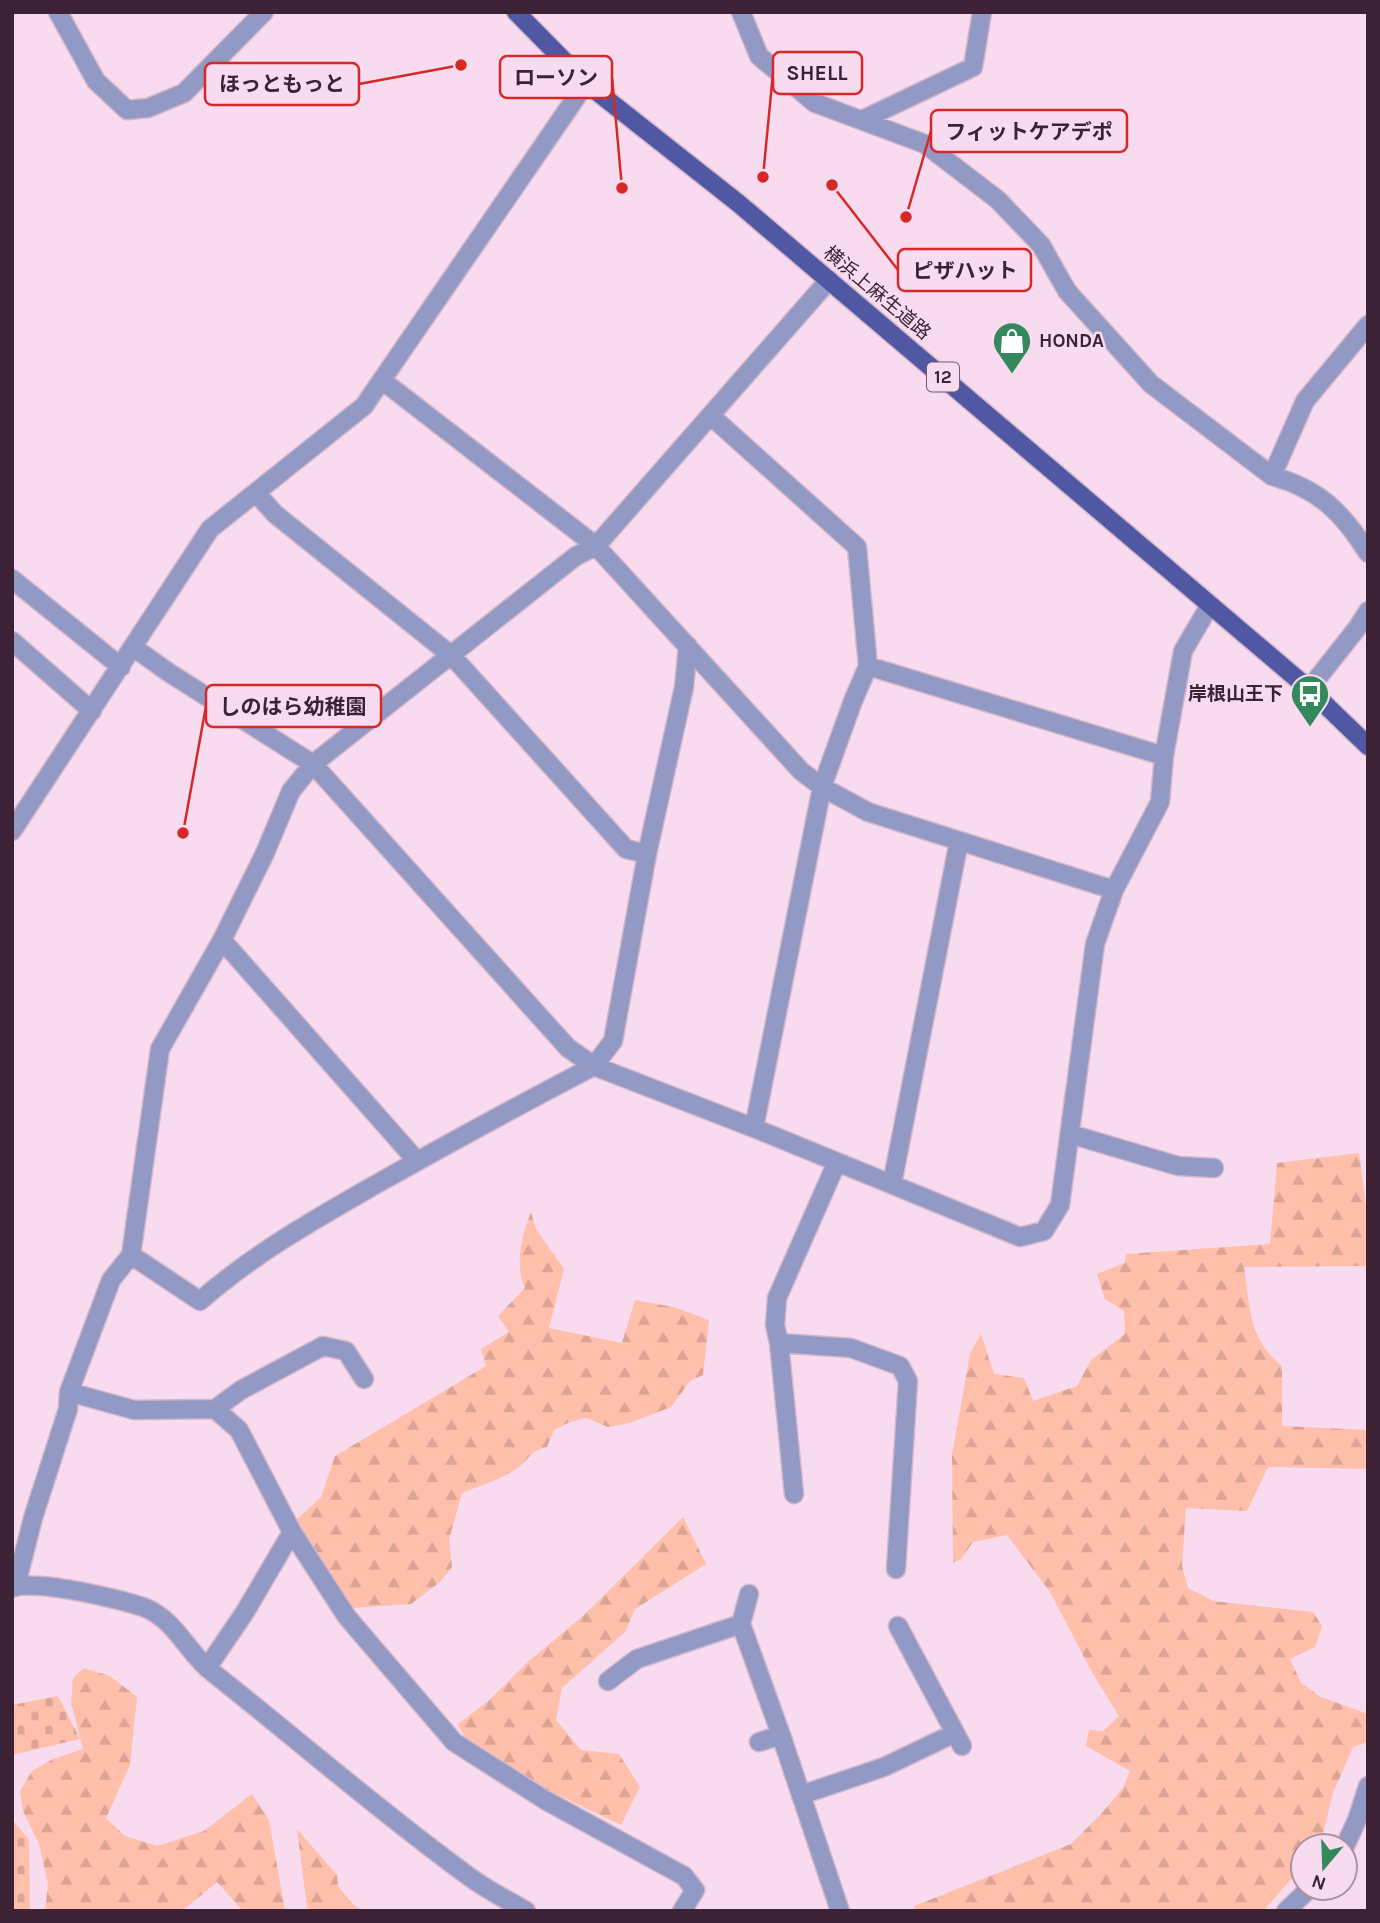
<svg xmlns="http://www.w3.org/2000/svg" width="1380" height="1923" font-family="Karla,'Noto Sans JP',sans-serif">
<style>
.forest{fill:url(#forest-firs)}
.cemetery{fill:url(#cemetery-stones)}
.lines{fill:none;stroke-linecap:round;stroke-linejoin:round}
.minor-casing{stroke:#d3b6ca;stroke-width:21}
.primary-casing{stroke:#d3b6ca;stroke-width:21}
.minor{stroke:#9299c4;stroke-width:18}
.primary{stroke:#5057a3;stroke-width:18}
.labels{text-anchor:middle;dominant-baseline:central;stroke-width:5;stroke-linejoin:round;paint-order:stroke}
.shield{fill:#f8dbef;stroke:#755a6e;stroke-width:2}
.shield-label{font-size:18px;font-weight:bold;fill:#3d2236}
.street-label{font-size:19px;fill:#3d2236;stroke:#f8dbef}
.poi-label{font-size:19px;font-weight:bold;fill:#3d2236;stroke:#f8dbef;text-anchor:start}
.leader{fill:none;stroke:#d62828;stroke-width:2.5}
.callout-dot{fill:#d62828;stroke:#f8dbef;stroke-width:2.5}
.callout{fill:#f8dbef;stroke:#d62828;stroke-width:2.5}
.callout-label{font-size:21px;text-anchor:middle;font-weight:bold;fill:#3d2236}
</style>
<defs>
<pattern id="forest-firs" width="22" height="20" patternUnits="userSpaceOnUse" patternTransform="scale(1.75)"><rect width="22" height="20" fill="#ffbfab"/><path d="M5 1l3.5 6h-7zM16 11l3.5 6h-7z" fill="#dba494"/></pattern>
<pattern id="cemetery-stones" width="16" height="16" patternUnits="userSpaceOnUse" patternTransform="scale(1.75)"><rect width="16" height="16" fill="#ffbfab"/><path d="M2 7V4a2 2 0 0 1 4 0v3zM10 15v-3a2 2 0 0 1 4 0v3z" fill="#dba494"/></pattern>
</defs>
<rect width="100%" height="100%" fill="#f8dbef"/>
<path class="forest" d="M1359,1153L1368,1222V1266L1244,1267C1251,1309 1247,1337 1282,1366V1426L1368,1430V1469L1268,1467L1247,1511L1186,1508L1182,1566L1188,1588L1213,1601L1313,1612L1322,1626L1315,1647L1290,1659L1301,1683L1321,1697L1368,1714V1742L1353,1747L1333,1793L1320,1846H1303V1866L1263,1911H914V1906L1071,1844L1101,1814L1123,1788L1130,1771L1086,1746L1089,1730L1103,1731L1119,1716L1093,1674L1050,1592L1007,1535L973,1542L961,1559L953,1563L952,1455L970,1354L981,1334L994,1374L1024,1378L1033,1401L1077,1386L1091,1360L1125,1334L1124,1311L1105,1299L1097,1274L1125,1263L1126,1254L1270,1244L1277,1163Z
M531,1212L536,1229L564,1269L549,1328L622,1343L635,1300L674,1307L709,1320L703,1375L690,1381L671,1407L630,1423L608,1427L586,1418L570,1422L554,1430L547,1447C529,1451 532,1456 520,1466C504,1479 480,1486 462,1493L449,1540L452,1567L440,1582L411,1604L352,1608L296,1520L321,1497L335,1456L486,1366L481,1349L509,1332L498,1316L525,1288C514,1264 522,1236 531,1212Z
M683,1517L706,1564L635,1609L625,1632L562,1688L556,1720L581,1750L619,1754L640,1787L621,1825L550,1791L465,1737L458,1724L488,1701L529,1661L585,1614Z
M84,1668L110,1676L137,1697L130,1765L106,1818L125,1836L157,1846L204,1831L252,1794L269,1820L285,1911H243L217,1882L182,1911H45L48,1884L39,1844L23,1811L20,1791L32,1771L53,1759L83,1749L71,1703L73,1678Z
M297,1829L337,1875L338,1886L353,1904L363,1911H310L307,1907Z"/>
<path class="cemetery" d="M58,1696L80,1739L12,1755V1705Z
M12,1819L29,1840L30,1911H12Z"/>
<g class="lines">
<g class="minor-casing">
<path id="minor" d="M58,12L96,81L127,110L148,108L184,93L264,12
M741,12L759,56L815,103L925,144L998,200L1041,245L1067,291L1151,384L1272,476C1319,489 1342,512 1368,553
M862,120L973,67L982,12
M383,381L596,546L801,771L822,787L868,812L1114,890
M711,416L857,547L868,666L853,701L822,787L754,1128
M1272,476L1305,401L1368,325
M256,493L275,514L452,656L626,849L647,854
M12,579L121,667
M12,641L92,711
M133,647L168,672L313,764L568,1048L594,1066L754,1128L1020,1237L1044,1231L1060,1205L1095,944L1114,890L1160,802L1164,756L1183,651L1210,605
M868,666L1164,756
M1309,689L1358,627L1368,611
M12,831L210,529L364,406L586,83
M222,940L417,1161
M1070,1134L1178,1166L1214,1168
M837,1162L777,1298L775,1325L779,1343L851,1348L900,1366L908,1381L896,1569
M892,1184L959,841
M131,1255L200,1301C252,1255 312,1221 373,1186C446,1145 519,1105 594,1066L613,1041L647,854L684,687L688,646
M779,1343L794,1494
M69,1392L134,1410L215,1409L241,1390L323,1346L346,1351L364,1379
M215,1409L239,1430L292,1532L347,1617L454,1742L545,1800L684,1876L695,1890L682,1911
M16,1585L33,1518L68,1409L69,1392L111,1280L131,1255L160,1049L222,940L265,853L291,791L313,764L576,556L596,546L829,280
M12,1588C31,1578 127,1600 148,1609C177,1623 188,1653 212,1672C297,1739 379,1811 467,1875C485,1889 506,1899 526,1911
M749,1594L741,1624L781,1735L840,1911
M898,1626L962,1746
M207,1668L245,1612L292,1532
M608,1681L637,1659L741,1624
M759,1742L781,1735
M801,1795L884,1767L955,1733
M1345,1846L1357,1820L1368,1786
M1286,1911L1310,1888"/>
</g>
<g class="primary-casing">
<path id="primary" d="M516,12L586,83L738,203L1309,689L1368,746"/>
</g>
<use href="#minor" class="minor"/>
<use href="#primary" class="primary"/>
</g>
<defs>
<g id="shop-pin" transform="scale(2.0125)"><path d="M0 17L-7.5 6A9.5 9.5 0 1 1 7.5 6Z" fill="#33895c" stroke="#f8dbef"/><path d="M-5-2.5h2.3a2.7 3.5 0 0 1 5.4 0H5L5.5 6h-11ZM-1.5-2.5h3a1.5 2.3 0 0 0-3 0Z" fill="#fff"/></g>
<g id="bus-pin" transform="scale(2.0125)"><path d="M0 17L-7.5 6A9.5 9.5 0 1 1 7.5 6Z" fill="#33895c" stroke="#f8dbef"/><path d="M-5-6H5V4H4V6H2V4H-2V6H-4V4H-5ZM-3.5-4V0h7V-4ZM-3.5 1.2v1.5H-2V1.2ZM2 1.2v1.5H3.5V1.2Z" fill="#fff"/></g>
</defs>
<g fill-rule="evenodd">
<use href="#shop-pin" x="1012" y="341"/>
<use href="#bus-pin" x="1310" y="694"/>
</g>
<g class="labels">
<rect class="shield" x="927" y="362.5" width="32" height="29" rx="5"/>
<g class="shield-label">
<text x="943" y="377">12</text>
</g>
<g class="street-label">
<text transform="translate(877 293) rotate(40)">横浜上麻生道路</text>
</g>
<g class="poi-label">
<text x="1039" y="341">HONDA</text>
<text x="1283" y="694" text-anchor="end">岸根山王下</text>
</g>
</g>
<path class="leader" d="M763 177L773 73M622 188L612 77M461 65L359 84M906 217L931 131M832 185L898 270M183 833L206 706"/>
<g class="callout-dot">
<circle cx="763" cy="177" r="7"/>
<circle cx="622" cy="188" r="7"/>
<circle cx="461" cy="65" r="7"/>
<circle cx="906" cy="217" r="7"/>
<circle cx="832" cy="185" r="7"/>
<circle cx="183" cy="833" r="7"/>
</g>
<g class="callout">
<rect x="773" y="52" width="89" height="42" rx="7"/>
<rect x="500" y="56" width="112" height="42" rx="7"/>
<rect x="205" y="63" width="154" height="42" rx="7"/>
<rect x="931" y="110" width="196" height="42" rx="7"/>
<rect x="898" y="249" width="133" height="42" rx="7"/>
<rect x="206" y="685" width="175" height="42" rx="7"/>
</g>
<g class="callout-label">
<text x="817" y="80">SHELL</text>
<text x="556" y="85">ローソン</text>
<text x="282" y="91">ほっともっと</text>
<text x="1029" y="139">フィットケアデポ</text>
<text x="965" y="278">ピザハット</text>
<text x="293" y="714">しのはら幼稚園</text>
</g>
<rect width="1380" height="1923" fill="none" stroke="#3d2236" stroke-width="28"/>
<g transform="translate(1324 1867) rotate(199)"><circle r="33" fill="#f8dbef" stroke="#ad91a5" stroke-width="2"/>
<path d="M0-5L12 26L0 18L-12 26Z" fill="#33895c"/>
<text y="-10" font-size="19" font-weight="bold" text-anchor="middle" fill="#3d2236">N</text>
</g>
</svg>
